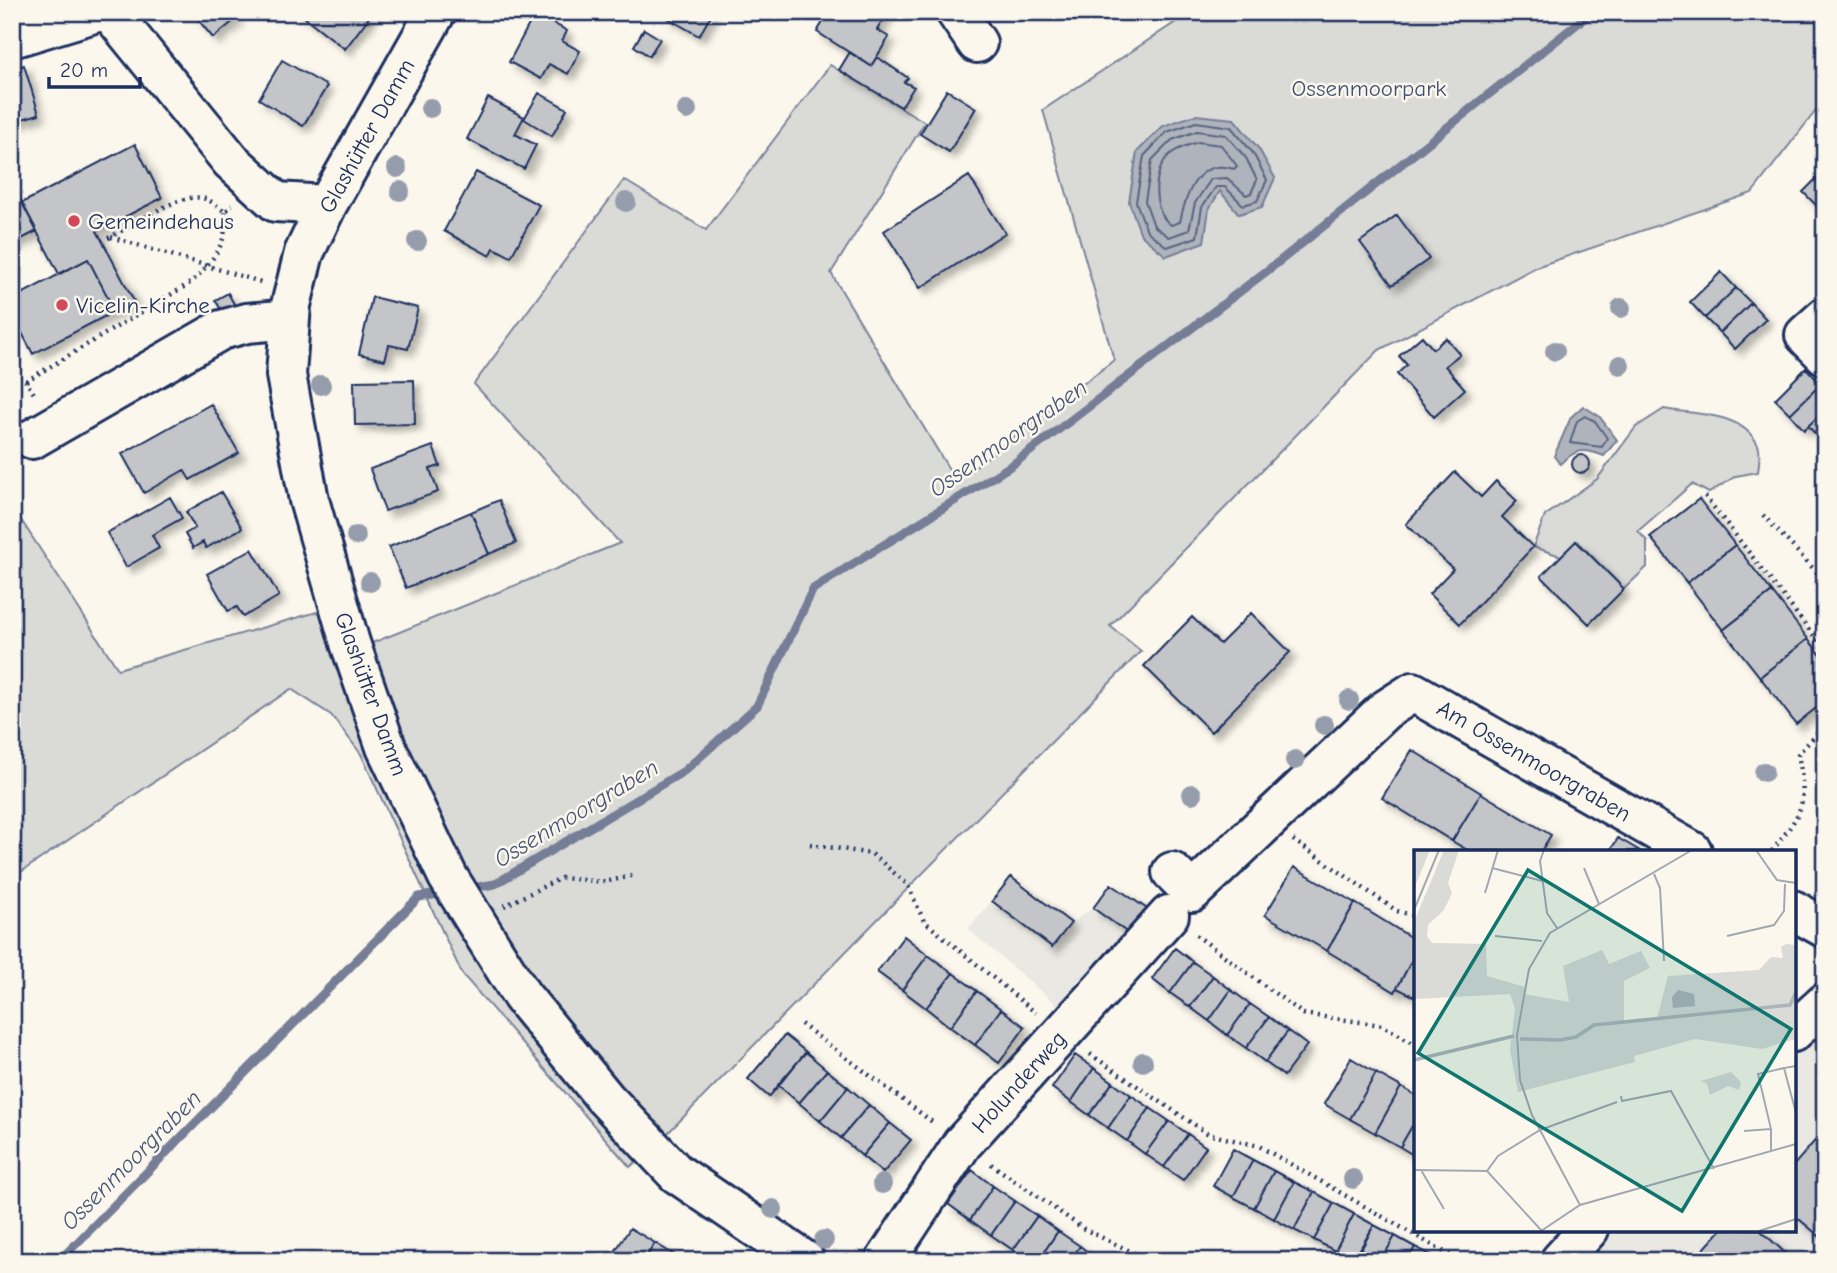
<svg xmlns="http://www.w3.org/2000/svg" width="1837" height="1273" font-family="'Comic Neue',sans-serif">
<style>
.built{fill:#eae8e2}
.green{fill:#dadad7;stroke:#7a849a;stroke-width:2}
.water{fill:#afb3bb;stroke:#747e96;stroke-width:2}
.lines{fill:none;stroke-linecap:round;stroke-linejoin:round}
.shore{stroke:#566483;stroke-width:2}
.stream{stroke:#747e96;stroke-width:9}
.building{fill:#c3c5c9;stroke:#1b2f5e;stroke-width:2;filter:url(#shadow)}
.minor-casing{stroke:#1b2f5e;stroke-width:44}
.path{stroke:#1b2f5e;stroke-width:4.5;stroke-dasharray:2 5;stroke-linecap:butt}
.minor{stroke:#fbf7ec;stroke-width:38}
.tree{fill:#959cab}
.poi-dot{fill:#d1495b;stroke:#fbf7ec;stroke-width:2.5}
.labels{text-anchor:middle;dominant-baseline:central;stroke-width:5;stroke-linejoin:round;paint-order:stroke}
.park-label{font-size:23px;fill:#415176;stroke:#fbf7ec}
.street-label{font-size:23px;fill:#1b2f5e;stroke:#fbf7ec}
.poi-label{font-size:23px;fill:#1b2f5e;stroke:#fbf7ec;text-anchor:start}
.water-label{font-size:24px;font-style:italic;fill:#47577a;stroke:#fbf7ec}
.inset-river{fill:none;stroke:#afb3bb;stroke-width:3.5}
.inset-road{fill:none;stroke:#a1a7b3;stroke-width:2}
.view{fill:#0f766e;fill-opacity:0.15;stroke:#0f766e;stroke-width:3.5}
.inset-edge{fill:none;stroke:#1b2f5e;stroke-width:3.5}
</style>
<defs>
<filter id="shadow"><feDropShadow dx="6" dy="6" stdDeviation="3.5" flood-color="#0004"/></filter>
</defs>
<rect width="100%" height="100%" fill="#fbf7ec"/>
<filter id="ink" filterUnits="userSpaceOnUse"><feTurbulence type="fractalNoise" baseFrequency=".0143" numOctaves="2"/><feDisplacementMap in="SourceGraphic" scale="14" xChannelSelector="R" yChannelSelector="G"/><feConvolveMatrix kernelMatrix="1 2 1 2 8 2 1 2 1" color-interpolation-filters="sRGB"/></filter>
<g filter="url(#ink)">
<path class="built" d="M992,901L1052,947L1071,923L1093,908L1135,938L1065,1012L968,929Z
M1825,1023V1261H1578L1607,1229H1793V1051Z"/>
<path class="green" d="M1191,12H1825V99L1752,193L1536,267L1379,350L1110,626L1141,651L660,1141L630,1167L462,974L361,754L331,715L291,689L12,878V506L118,669L345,604L360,648L620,543L474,384L624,180L706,230L830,65L925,122L831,273L956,481L1114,360L1043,110Z
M1664,409C1695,415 1741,411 1758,445C1761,452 1759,464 1758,472L1736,476L1709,493L1692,484L1638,531L1647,541V567L1624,589L1577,541L1561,556L1533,547L1545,516L1597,479L1636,427Z"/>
<path class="water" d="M1195,115L1234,119L1259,149L1275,178L1262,207L1239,214L1220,191L1209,209L1204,242L1166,256L1141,235L1129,202L1137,152L1163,126Z
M1583,406L1599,416L1617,440L1604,456C1583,448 1576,449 1560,464L1554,456L1571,417Z"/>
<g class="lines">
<path class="shore" d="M1196,122L1231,127L1253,153L1267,180L1257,201L1243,205L1225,187H1216L1202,207L1197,237L1167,247L1147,231L1136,202L1144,156L1167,132Z
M1197,131L1226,135L1246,158L1257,180L1251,193L1246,195L1227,178L1211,179L1195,203L1189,230L1169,237L1154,226L1145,201L1152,160L1172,140Z
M1198,142L1221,145L1237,166L1234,169C1198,157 1186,194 1180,222L1171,225C1154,213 1153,183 1162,165C1168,151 1185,146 1198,142Z
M1585,416L1595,421L1607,438L1602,447L1570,443L1577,421Z"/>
<path class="stream" d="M466,889L495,884L684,771L757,706L813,589L1012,465L1281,260L1592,12
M59,1261L419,897L445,893"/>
</g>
<path class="building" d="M192,12H231L236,19L213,38Z
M298,12H373L345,49Z
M668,12H713L699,36L666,17Z
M829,12H881L885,17L877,30L889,37L871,66L817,32Z
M535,13L567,31L562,41L580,51L568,74L549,64L541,79L509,62Z
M644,29L660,39L649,56L634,46Z
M850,52L871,66L877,57L908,78L904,82L914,87L901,107L839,70Z
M282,60L327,86L303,126L259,99Z
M24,65L39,114L12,122V69Z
M947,90L976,108L949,152L920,134Z
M539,93L567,109L552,136L524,119Z
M488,98L524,117L515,134L536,145L524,169L467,139Z
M135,144L162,198L97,231L134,301L115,311L88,259L59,274L22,203Z
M1825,170V200L1818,207L1803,192Z
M476,172L539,205L511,257L494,248L490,256L444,231Z
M969,176L1005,233L920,288L884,231Z
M19,197L37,231L12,244V201Z
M1397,215L1429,259L1392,285L1360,242Z
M88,259L115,311L33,354L12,314V299Z
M1721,272L1736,288L1705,318L1690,302Z
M1736,288L1751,303L1720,333L1705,318Z
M228,293L234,304L222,311L215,300Z
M372,297L418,308L408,349L389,345L385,360L359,354Z
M1751,303L1766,319L1735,349L1720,333Z
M1422,336L1433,349L1446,338L1460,354L1445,366L1465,389L1434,417L1397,374L1407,365L1399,356Z
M1806,368L1821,384L1790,414L1775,399Z
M414,380L415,424L355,425L354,381Z
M1821,384L1825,388V410L1804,430L1790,414Z
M211,404L239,453L190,480L184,470L144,493L122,454Z
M1825,410V440L1823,442L1808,426Z
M433,446L440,466L430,469L438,492L385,511L370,469Z
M1572 464a9 9 0 1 1 18 0a9 9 0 1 1-18 0Z
M1455,472L1481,497L1496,481L1517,501L1502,517L1533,547L1460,624L1429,594L1453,569L1406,524Z
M221,492L242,528L206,548L203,542L193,548L185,534L195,528L186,512Z
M170,497L182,518L152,535L159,548L126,567L107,533Z
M1699,499L1735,545L1687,583L1650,537Z
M499,500L516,543L489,554L471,512Z
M471,512L489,554L406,588L389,547Z
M1576,541L1624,589L1589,624L1541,576Z
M1735,545L1772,592L1723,630L1687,583Z
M252,549L279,596L243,617L237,607L228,611L207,574Z
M1772,592L1808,639L1760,677L1723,630Z
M1251,613L1290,652L1211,732L1144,666L1192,617L1220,644Z
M1808,639L1825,660V701L1796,724L1760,677Z
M1412,750L1481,793L1452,841L1382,798Z
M1481,793L1551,835L1541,851H1469L1452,841Z
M1618,838L1640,851H1610Z
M1294,867L1355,903L1327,951L1265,915Z
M1011,877L1071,923L1052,947L992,901Z
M1111,884L1153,913L1135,938L1093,908Z
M1355,903L1415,940V954L1395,992L1327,951Z
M904,936L928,955L902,990L877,972Z
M1175,948L1193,962L1170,993L1152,979Z
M1415,954V997L1397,988Z
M928,955L953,973L926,1008L902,990Z
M1193,962L1213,976L1190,1007L1170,993Z
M953,973L977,991L950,1027L926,1008Z
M1213,976L1231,990L1209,1021L1190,1007Z
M1231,990L1250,1004L1227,1035L1209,1021Z
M977,991L1001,1009L975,1045L950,1027Z
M1250,1004L1269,1017L1246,1048L1227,1035Z
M1001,1009L1025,1027L999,1063L975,1045Z
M1269,1017L1288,1031L1265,1062L1246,1048Z
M1288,1031L1307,1045L1284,1076L1265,1062Z
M785,1035L806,1052L769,1097L748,1079Z
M806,1052L827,1070L799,1103L778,1085Z
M1075,1055L1094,1068L1071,1102L1052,1088Z
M1351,1058L1376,1073L1350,1119L1324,1104Z
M1094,1068L1113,1082L1089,1115L1071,1102Z
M827,1070L848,1087L820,1121L799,1103Z
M1376,1073L1401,1087L1375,1133L1350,1119Z
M1113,1082L1131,1095L1108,1128L1089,1115Z
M848,1087L869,1105L841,1138L820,1121Z
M1401,1087L1415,1095V1121L1400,1147L1375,1133Z
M1131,1095L1150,1108L1127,1141L1108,1128Z
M869,1105L890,1123L862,1156L841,1138Z
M1150,1108L1169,1121L1145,1154L1127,1141Z
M1169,1121L1188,1134L1164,1167L1145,1154Z
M1415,1121V1156L1400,1147Z
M890,1123L911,1140L883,1173L862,1156Z
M1825,1129V1241L1793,1214V1166Z
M1188,1134L1206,1147L1183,1180L1164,1167Z
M1233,1149L1253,1160L1233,1197L1213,1186Z
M1253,1160L1274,1171L1254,1208L1233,1197Z
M972,1170L993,1186L970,1220L948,1204Z
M1274,1171L1294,1182L1274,1219L1254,1208Z
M1294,1182L1314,1192L1294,1230L1274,1219Z
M993,1186L1015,1201L991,1235L970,1220Z
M1314,1192L1334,1203L1314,1240L1294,1230Z
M1015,1201L1037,1216L1013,1250L991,1235Z
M1334,1203L1354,1214L1335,1251L1314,1240Z
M1354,1214L1374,1225L1353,1261L1335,1251Z
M1037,1216L1058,1231L1038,1261H1028L1013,1250Z
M1374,1225L1395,1236L1381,1261H1355Z
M630,1228L655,1243L644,1261H609Z
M1722,1229H1759L1794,1261H1693Z
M1058,1231L1080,1246L1070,1261H1038Z
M1395,1236L1415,1247L1407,1261H1381Z
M655,1243L679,1258L678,1261H644Z
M1080,1246L1100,1261H1070Z
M1415,1247L1435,1257L1433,1261H1407Z"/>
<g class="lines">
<g class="minor-casing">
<path id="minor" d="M110,12L231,161L276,202L327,205
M436,12L327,205L304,253L291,305L286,375L309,500L350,643L386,747L448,877L522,996L605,1098L676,1173L805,1261
M956,12L977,43
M12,38L97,12
M1825,317L1805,335L1825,355
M32,439L221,330L247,323L290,319
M1172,872L1192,892L1385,710L1413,692L1692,851
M1793,910L1825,928
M1793,1032L1825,1003
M885,1261L962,1144L1169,915
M1560,1261L1589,1229"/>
</g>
<path class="path" d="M111,237L264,283
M102,241C126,231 177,192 202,198C211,200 218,206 225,212L232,205
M12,374L26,381L36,397
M26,381L192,282C213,260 229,243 225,212
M1705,496L1825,650
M1763,515L1825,581
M1293,840L1397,911L1415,916
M810,844L872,854L907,884L924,921L1036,1013
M1772,851C1803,811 1808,806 1798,754L1825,725
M504,906L561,878L605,882L636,875
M1196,935L1303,1014L1382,1025L1415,1044
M801,1024L935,1124
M1090,1054L1208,1134L1259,1146L1460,1261
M991,1164L1084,1229L1151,1261"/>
<use href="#minor" class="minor"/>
</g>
<g class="tree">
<circle cx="430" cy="108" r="10"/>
<circle cx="687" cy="110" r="10"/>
<circle cx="397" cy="168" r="10"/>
<circle cx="400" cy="191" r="10"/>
<circle cx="626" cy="202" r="10"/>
<circle cx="417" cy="241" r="10"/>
<circle cx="1621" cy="308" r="10"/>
<circle cx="1555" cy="351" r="10"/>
<circle cx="1620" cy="365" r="10"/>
<circle cx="321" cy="385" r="10"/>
<circle cx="356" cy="536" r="10"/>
<circle cx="370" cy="582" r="10"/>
<circle cx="1349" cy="700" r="10"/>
<circle cx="1324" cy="725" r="10"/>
<circle cx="1295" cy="760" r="10"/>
<circle cx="1764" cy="772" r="10"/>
<circle cx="1192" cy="794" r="10"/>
<circle cx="1143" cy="1062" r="10"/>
<circle cx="1353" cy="1179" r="10"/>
<circle cx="882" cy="1184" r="10"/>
<circle cx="773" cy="1209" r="10"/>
<circle cx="824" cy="1240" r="10"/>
</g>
</g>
<g class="poi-dot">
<circle cx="74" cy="221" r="7"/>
<circle cx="62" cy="305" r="7"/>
</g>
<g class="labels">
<g class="park-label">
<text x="1369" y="88">Ossenmoorpark</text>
</g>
<g class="street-label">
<text transform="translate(367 136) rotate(-61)">Glashütter Damm</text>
<text transform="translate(371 694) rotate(70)">Glashütter Damm</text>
<text transform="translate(1534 761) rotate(30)">Am Ossenmoorgraben</text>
<text transform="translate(1019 1082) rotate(-48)">Holunderweg</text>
</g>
<g class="poi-label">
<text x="88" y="221">Gemeindehaus</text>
<text x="76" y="305">Vicelin-Kirche</text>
</g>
<g class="water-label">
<text transform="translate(1008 438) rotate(-35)">Ossenmoorgraben</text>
<text transform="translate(576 813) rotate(-31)">Ossenmoorgraben</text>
<text transform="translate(131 1160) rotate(-45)">Ossenmoorgraben</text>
</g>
</g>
<g transform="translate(1414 850)">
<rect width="382" height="382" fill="#fbf7ec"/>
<path d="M0,0H16L0,39ZM30,0H45L34,33L38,43L30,60L14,75L13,86L18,93L72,94L73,126L111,137L110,144L155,152L149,116L188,100L195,114L227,101L236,118L210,131V172L243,168L254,126L345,120L357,107L369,108L367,97L372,94L381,95V189L348,199L281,189L220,206L221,212L104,242L96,200L101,159L96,144L0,149V72ZM317,222L327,232L325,240L314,236L296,245L293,234L287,231Z" fill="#dadad7"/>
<path d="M264,140L280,144L281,156L259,158L258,147Z" fill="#afb3bb"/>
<path class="inset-river" d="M106,189L146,190L162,187L180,175L376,155L382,142M0,210L100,186"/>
<path class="inset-road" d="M130,0L126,11L133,63L143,78M342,0L363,30L382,33M78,18L128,31M170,18L185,54M240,24L246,38L250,111M71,43L84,0M0,60L25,0M81,86L128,91M313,86L360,75L370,61L371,34M382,216L370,218L382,263M207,246L208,251L257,241L300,319M330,281L357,279M357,302V279L344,224L370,218M0,320L73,321L127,380M7,320L30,359M73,321L84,306L126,280L203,252M166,355L118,265L106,230L103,185L115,119L136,83L278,0M127,381L166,355L382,294M345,381L382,369"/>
<path class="view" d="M114,20L377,179L268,361L4,203Z"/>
<rect width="382" height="382" class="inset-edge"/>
</g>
<rect width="1837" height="1273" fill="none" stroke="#fbf7ec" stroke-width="42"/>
<rect x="21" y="21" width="1795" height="1231" fill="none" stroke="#1b2f5e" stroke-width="2.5" filter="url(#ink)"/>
<path d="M49 77v10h91v-10" fill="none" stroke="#1b2f5e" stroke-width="3.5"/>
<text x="60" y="77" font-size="21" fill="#1b2f5e" stroke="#fbf7ec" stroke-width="5" paint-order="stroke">20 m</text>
</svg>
